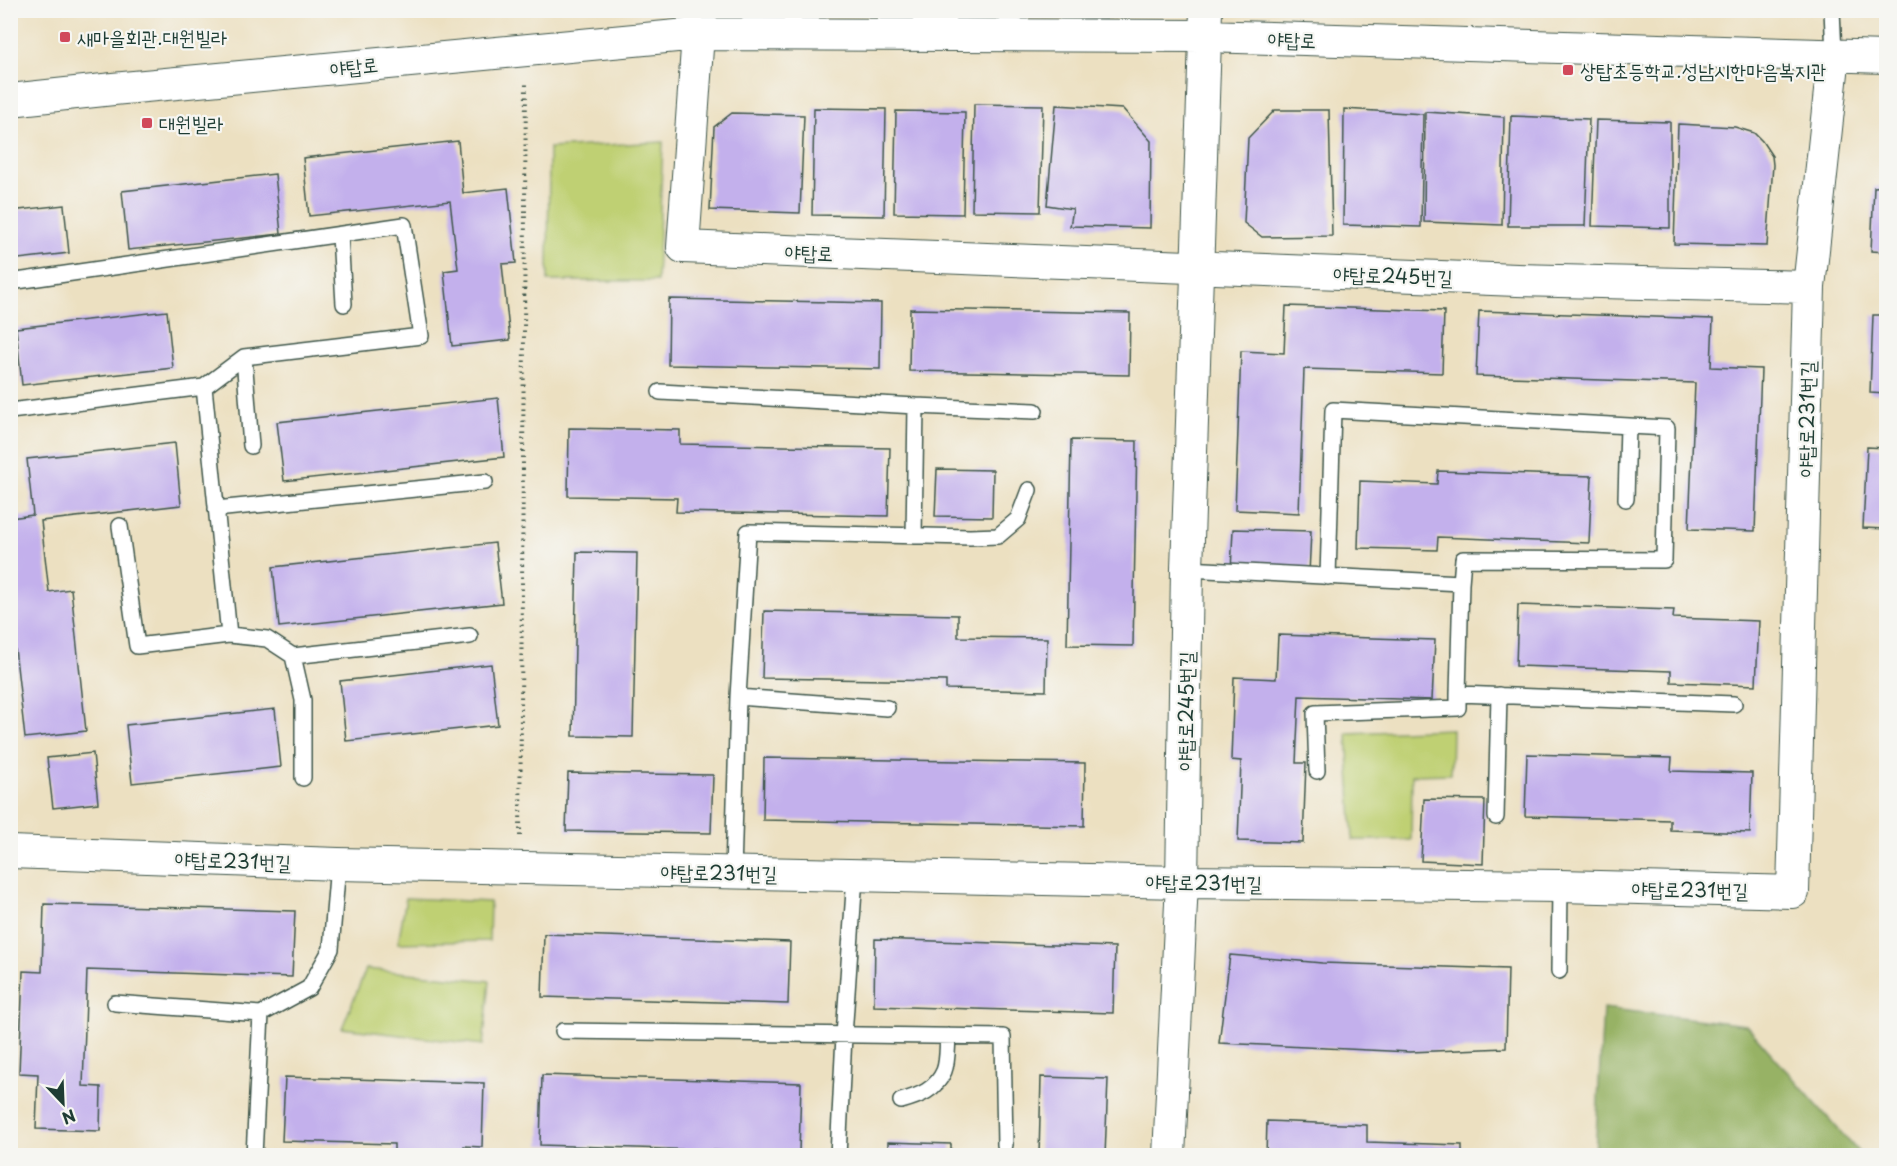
<svg xmlns="http://www.w3.org/2000/svg" width="1897" height="1166" font-family="'Playpen Sans','Poor Story',sans-serif">
<style>
.green{fill:#bfd073;stroke:#6f8654;stroke-width:1.5}
.forest{fill:#97b265;stroke:#5b784c;stroke-width:1.5}
.building{fill:#c3b0ec}
.lines{fill:none;stroke-linecap:round;stroke-linejoin:round}
.lane-casing{stroke:#3e5549;stroke-width:18}
.street-casing{stroke:#3e5549;stroke-width:34}
.path{stroke:#3e5549;stroke-width:4;stroke-dasharray:1.5 4.5;stroke-linecap:butt}
.lane{stroke:#fff;stroke-width:15}
.street{stroke:#fff;stroke-width:32}
.poi-dot{fill:#d1495b;stroke:#f6f6f2;stroke-width:2}
.labels{text-anchor:middle;dominant-baseline:central;stroke-width:4.5;stroke-linejoin:round;paint-order:stroke}
.poi-label{font-size:20px;fill:#1f3d34;stroke:#f6f6f2;text-anchor:start}
.street-label{font-size:20px;fill:#1f3d34;stroke:#f6f6f2}
</style>
<rect width="100%" height="100%" fill="#f6f6f2"/>
<filter id="ink" filterUnits="userSpaceOnUse"><feTurbulence type="fractalNoise" baseFrequency=".0167" numOctaves="2"/><feDisplacementMap in="SourceGraphic" scale="12" xChannelSelector="R" yChannelSelector="G"/><feConvolveMatrix kernelMatrix="1 2 1 2 8 2 1 2 1" color-interpolation-filters="sRGB"/></filter>
<filter id="wash" filterUnits="userSpaceOnUse"><feTurbulence type="fractalNoise" baseFrequency=".008" numOctaves="4" result="noise"/><feDisplacementMap in="SourceGraphic" scale="24" xChannelSelector="R" yChannelSelector="G"/><feGaussianBlur stdDeviation="1.35" result="paint"/><feColorMatrix in="noise" values="0 0 0 0 0 0 0 0 0 0 0 0 0 0 0 0 0 1.4 0 .05"/><feComposite in="paint" operator="in"/></filter>
<g filter="url(#wash)">
<rect width="100%" height="100%" fill="#ece0c1"/>
<path class="green" d="M663,142L657,281H548L549,148Z
M1452,729L1451,774L1412,775L1411,840H1353L1347,733Z
M406,898L490,902L489,941L398,943Z
M366,969L490,981L483,1045L342,1028Z"/>
<path class="forest" d="M1603,1008L1746,1025L1861,1155H1595Z"/>
<g id="blocks">
<path class="building" d="M974,104L1043,105L1040,212L972,211Z
M1056,105L1123,109L1151,141L1150,228L1070,226L1073,209L1047,205Z
M814,108L886,109L884,216L812,215Z
M1344,109L1423,114L1421,227L1343,225Z
M1275,110H1329L1332,236L1262,237L1244,223L1248,138Z
M896,111L965,112L963,214L894,213Z
M1425,112L1504,117L1502,225L1424,222Z
M732,113L804,115L800,213L710,210L714,127Z
M1511,116L1589,119L1585,226H1508Z
M1596,120L1670,122V228L1592,226Z
M1678,124L1735,127L1754,133L1762,141L1772,156L1773,165L1767,246L1674,244Z
M458,141L463,193L508,188L516,263L502,264L510,340L452,346L444,271L458,269L450,201L309,216L303,158Z
M275,174L281,234L128,250L122,191Z
M1886,186V252L1871,251L1874,187Z
M64,205L69,253L10,260V211Z
M669,299L881,303L880,369L668,365Z
M1286,306L1444,311L1442,373L1304,369L1299,513L1235,510L1241,351L1284,353Z
M910,309L1130,313L1129,375L909,371Z
M167,311L173,368L22,385L16,328Z
M1479,311L1713,319L1711,367L1761,369L1755,531L1689,529L1695,383L1476,376Z
M1873,315H1886V394L1870,393Z
M498,398L504,457L284,481L277,422Z
M569,428L680,430V444L890,448L888,516L676,512L677,498L568,496Z
M1071,440L1137,441L1133,646L1067,645Z
M175,443L181,505L41,521L49,592L71,589L86,731L25,738L10,603V518L33,515L27,459Z
M1867,447L1886,448V529L1863,528Z
M937,469L993,470L992,517L935,516Z
M1438,471L1592,476L1589,543L1438,537L1437,550L1358,548L1360,481L1437,484Z
M1233,529L1311,531L1309,574L1231,571Z
M495,543L502,603L279,627L273,567Z
M577,552L637,553L633,737L573,736Z
M1518,605L1674,610L1673,618L1759,621L1756,685L1671,682V671L1516,666Z
M764,611L958,615V637L1047,638L1046,691L946,689V681L762,678Z
M1278,635L1435,640L1432,700L1299,696L1296,763H1306L1303,843L1238,841L1241,761L1231,760L1234,677L1276,679Z
M491,664L498,725L346,741L340,681Z
M275,709L281,767L132,783L126,725Z
M93,753L98,803L53,808L47,758Z
M1527,754L1672,758L1671,771L1752,773L1750,833L1670,830V820L1525,816Z
M764,758L1085,763L1084,826L763,820Z
M568,773L713,775L711,833L566,831Z
M1424,799L1485,800L1483,864L1421,861Z
M44,904L295,911L292,977L87,970L83,1086L101,1087L100,1131L36,1129L38,1074L19,1073L23,971L42,972Z
M544,934L790,942L788,1004L542,997Z
M875,939L1115,947L1113,1013L874,1006Z
M1230,955L1322,963L1508,969L1506,1048L1410,1052L1219,1043Z
M542,1075L801,1083L799,1153L540,1145Z
M285,1077L484,1083L482,1147L464,1146L463,1156H394V1144L282,1141Z
M1041,1077L1108,1079L1105,1156H1039Z
M1267,1121L1367,1125V1142L1462,1145V1156H1266Z
M888,1142L951,1144V1156H888Z"/>
</g>
</g>
<g filter="url(#ink)">
<use href="#blocks" fill-opacity="0" stroke="#3e5549" stroke-width="1.5"/>
<g class="lines">
<g class="lane-casing">
<path id="lane" d="M1832,10L1834,54
M340,235L344,304
M10,282L404,225L421,336L244,357L204,387L10,411
M244,357L251,446
M204,387L229,635L267,639L293,656L303,700V778
M660,392L916,406L914,536
M916,406L1035,411
M1626,499L1628,426
M216,509L485,482
M120,526L137,646L229,635
M1187,569L1461,583L1458,694L1734,704
M1328,577L1333,410L1667,428L1664,560L1463,559L1461,583
M293,656L470,636
M738,697L887,708
M1317,771L1315,713L1458,708V694
M1496,817L1499,695
M733,873L738,697L748,532L970,537L998,536L1018,519L1029,490
M1559,971L1560,886
M115,1003L261,1014
M563,1031L1003,1037L1005,1145
M901,1101C919,1096 936,1090 944,1071C948,1061 947,1047 948,1036
M254,1156L261,1014L309,988L331,949L338,864
M838,1156L844,1036L855,876"/>
</g>
<g class="street-casing">
<path id="street" d="M698,34L683,247L1517,280L1809,287
M10,100L113,89L698,34L1205,36L1886,57
M10,852L338,864L1182,882L1560,886L1793,892L1809,287L1834,54
M1169,1156L1182,882L1187,569L1206,10"/>
</g>
<path class="path" d="M520,836L526,82"/>
<use href="#lane" class="lane"/>
<use href="#street" class="street"/>
</g>
</g>
<g class="poi-dot">
<rect x="59" y="31" width="12" height="12" rx="3"/>
<rect x="1562" y="64" width="12" height="12" rx="3"/>
<rect x="141" y="117" width="12" height="12" rx="3"/>
</g>
<g class="labels">
<g class="poi-label">
<text x="77" y="37">새마을회관.대원빌라</text>
<text x="1580" y="70">상탑초등학교.성남시한마음복지관</text>
<text x="159" y="123">대원빌라</text>
</g>
<g class="street-label">
<text transform="translate(1292 39) rotate(2)">야탑로</text>
<text transform="translate(354 66) rotate(-6)">야탑로</text>
<text transform="translate(809 252) rotate(2)">야탑로</text>
<text transform="translate(1393 275) rotate(2)">야탑로245번길</text>
<text transform="translate(1806 419) rotate(-89)">야탑로231번길</text>
<text transform="translate(1185 711) rotate(-89)">야탑로245번길</text>
<text transform="translate(233 860) rotate(2)">야탑로231번길</text>
<text transform="translate(719 872) rotate(1)">야탑로231번길</text>
<text transform="translate(1204 882) rotate(1)">야탑로231번길</text>
<text transform="translate(1690 889) rotate(1)">야탑로231번길</text>
</g>
</g>
<rect width="1897" height="1166" fill="none" stroke="#f6f6f2" stroke-width="36"/>
<g transform="translate(63 1103) rotate(157)" stroke="#f6f6f2" stroke-width="4.5" paint-order="stroke">
<path d="M0-4.5L10 22L0 15L-10 22Z" fill="#1f3d34"/>
<text y="-9" font-size="16" font-weight="bold" text-anchor="middle" fill="#1f3d34">N</text>
</g>
</svg>
